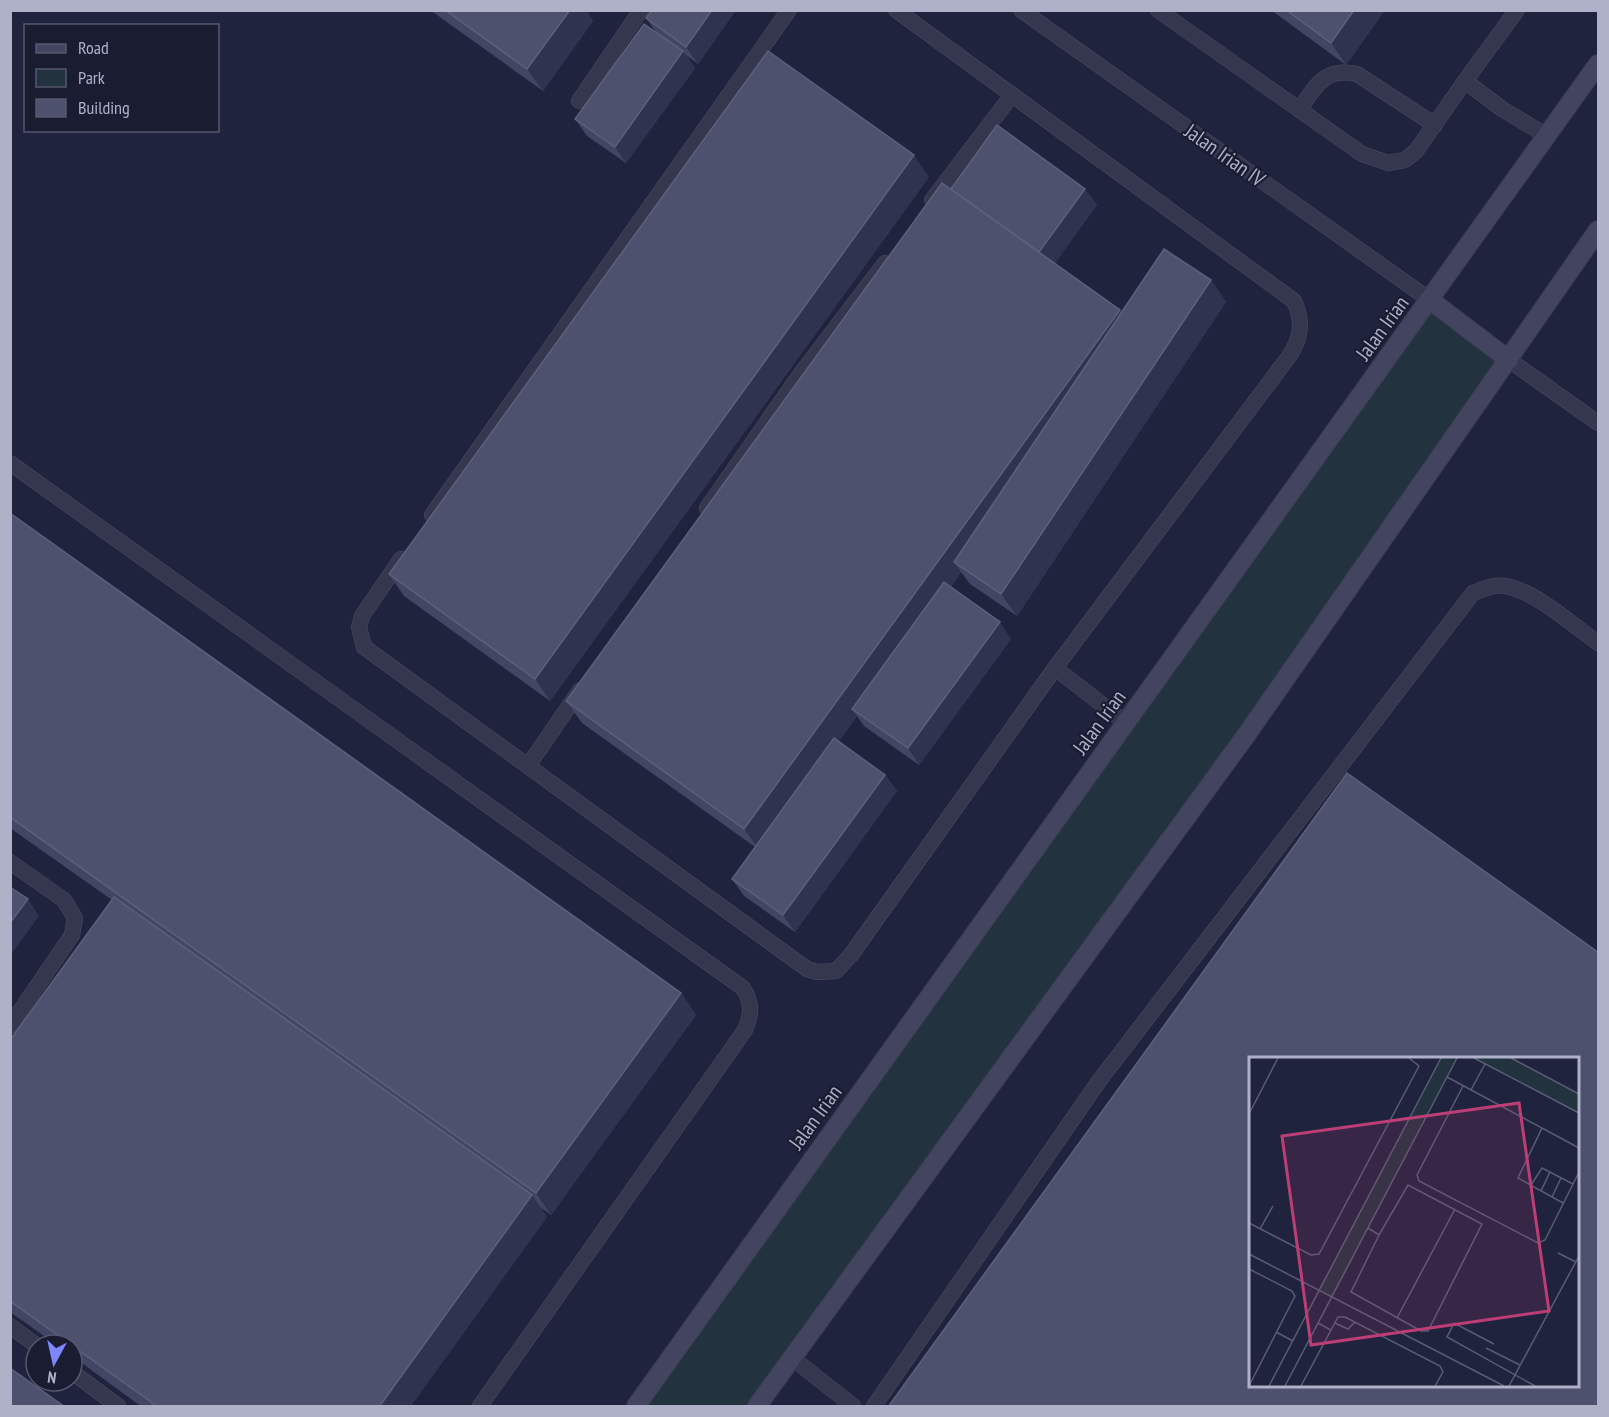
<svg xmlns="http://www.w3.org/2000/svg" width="1609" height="1417" font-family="'PT Sans Narrow',sans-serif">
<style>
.green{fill:#22323e}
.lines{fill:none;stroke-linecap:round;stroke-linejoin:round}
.lane-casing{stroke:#4c4e65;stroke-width:16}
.secondary-casing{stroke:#3a3d53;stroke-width:20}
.lane{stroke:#34374d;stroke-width:15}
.secondary{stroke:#424460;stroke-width:18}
.wall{fill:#424563}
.shaded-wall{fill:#30334f}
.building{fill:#4e516e;stroke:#5d607c;stroke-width:1.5;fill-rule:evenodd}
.labels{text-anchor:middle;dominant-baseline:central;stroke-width:4.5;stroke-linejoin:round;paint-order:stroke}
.street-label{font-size:21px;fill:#afb1c9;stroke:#1a1c32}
.inset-road{fill:none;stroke:#595c75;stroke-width:1.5}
.view{fill:#bd3e76;fill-opacity:0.15;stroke:#bd3e76;stroke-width:3}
.inset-edge{fill:none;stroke:#afb1c9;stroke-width:3}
</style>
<rect width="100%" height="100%" fill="#20233d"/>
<path class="green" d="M1430,300L1509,360L757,1406H635Z"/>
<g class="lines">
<g class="lane-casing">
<path id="lane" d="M896,10L1294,301C1303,320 1302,337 1290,355L1055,668
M1021,10L1430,300
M1158,10L1362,154L1388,163L1405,160L1416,151L1465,81
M1517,10L1465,81L1502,109L1547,136
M579,101L641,10
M1299,110C1316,86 1324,67 1357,74L1435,125
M932,200L1012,95
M1509,360L1598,423
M10,463L743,988C752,1002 752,1014 745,1030L480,1406
M707,508L799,376L885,263
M432,515L789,10
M401,559L362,616L359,627L364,647L807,969L817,972L836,971L851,955L1055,668L1126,723
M528,766L580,690
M10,862L64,900L75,918L72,935L10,1026
M10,1326L36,1345
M791,1357L853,1406
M72,1372L118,1406
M874,1406L1099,1081L1473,593C1483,589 1494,584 1505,586C1534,590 1574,626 1598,643"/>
</g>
<g class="secondary-casing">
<path id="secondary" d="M1430,300L1509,360
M636,1406L1598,64
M757,1406L1247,734L1598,230"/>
</g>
<use href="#lane" class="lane"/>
<use href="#secondary" class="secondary"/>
</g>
<path class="wall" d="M430,10H586L593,21L543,91Z
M736,10L698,64L686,55L695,68L626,163L587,136L575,119L656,32L646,18Z
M1271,10H1385L1346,65Z
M929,177L550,701L404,596L389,574Z
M951,189H1085L1097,205L1054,263L1121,312L1211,280L1226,302L1017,616L970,584L961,572L951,587L1011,639L919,765L864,726L857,716L839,741L885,775L897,791L795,932L744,896L732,879L755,847L582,723L566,701Z
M10,513L681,993L696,1015L551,1215L540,1207L547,1217L410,1407H142L72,1356V1345H57L10,1312V1040L112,900L10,828Z"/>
<path class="shaded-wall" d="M570,10H586L593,21L543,91L527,69Z
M712,10H736L698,64L686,47Z
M1354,10H1385L1346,65L1331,43Z
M683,51L695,68L626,163L615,147Z
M914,155L929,177L550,701L535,679Z
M1085,189L1097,205L1051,269L1039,252Z
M1211,280L1226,302L1017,616L1001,594Z
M1120,310L1135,332L954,562L961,572L859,714L852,709L857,716L760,851L744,829Z
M1000,622L1011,639L919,765L908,748Z
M885,775L897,791L795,932L783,915Z
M28,899L39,916L10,956V923Z
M681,993L696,1015L551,1215L536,1193Z
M532,1195L547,1217L410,1407H379Z"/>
<path class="building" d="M445,10H570L527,69Z
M652,10H712L686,47L646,18Z
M1286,10H1354L1331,43Z
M644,24L683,51L615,147L575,119Z
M768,51L914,155L535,679L389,574Z
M997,125L1085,189L1039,252L951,189Z
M942,183L1120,310L744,829L566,701Z
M1164,249L1211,280L1001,594L954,562Z
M10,513L681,993L536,1193L10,817Z
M944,582L1000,622L908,748L852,709Z
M834,738L885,775L783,915L732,879Z
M1347,773L1599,953V1407H888ZM1251,1059H1578V1386H1251Z
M10,887L28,899L10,923Z
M114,897L532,1195L379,1407H158L10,1301V1040Z
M10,1368L65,1407H10Z"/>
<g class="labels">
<g class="street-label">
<text transform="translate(1225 155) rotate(35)">Jalan Irian IV</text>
<text transform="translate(1382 328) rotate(-54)">Jalan Irian</text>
<text transform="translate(1099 722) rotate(-54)">Jalan Irian</text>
<text transform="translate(815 1117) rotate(-54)">Jalan Irian</text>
</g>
</g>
<g transform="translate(1249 1057)">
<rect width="330" height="330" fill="#20233d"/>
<path d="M192,1H208L83,240L70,233ZM224,1H262L330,37V57Z" fill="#22323e"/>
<path class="inset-road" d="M225,1L330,56M262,1L330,37M198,20L293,71L269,121L314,146M214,29L168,118L170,124L289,186L296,183L330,115M222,33L236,7M0,57L29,1M293,71L330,91M282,128L293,111L324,127M292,134L301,115M303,140L312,121M0,166L62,198L70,197L170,9L160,1M119,171L130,178L159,128L233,167L179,274H172L102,235L130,178M11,172L24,149M309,196L327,205M0,197L255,329M0,212L43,234L46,239L0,329M148,261L206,152M86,266L99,272L106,265M82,273L89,260H96L191,309L194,315L186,329M27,275L44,284M245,287L205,266L198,280L286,329M237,291L271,308M20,329L192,1M36,329L208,1M52,329L82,273L69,266M260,329L330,199"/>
<path class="view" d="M270,46L300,254L62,288L33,79Z"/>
<rect width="330" height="330" class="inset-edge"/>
</g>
<rect width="1609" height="1417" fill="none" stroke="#afb1c9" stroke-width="24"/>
<rect x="24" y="24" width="195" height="108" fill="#1a1c32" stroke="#56586e" stroke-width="1.5"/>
<rect x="36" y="44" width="30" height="9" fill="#424460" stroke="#56586e" stroke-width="1.5"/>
<text x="78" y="54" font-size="18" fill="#afb1c9">Road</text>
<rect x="36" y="69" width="30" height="18" fill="#22323e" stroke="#56586e" stroke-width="1.5"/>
<text x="78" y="84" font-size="18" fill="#afb1c9">Park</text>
<rect x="36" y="99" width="30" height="18" fill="#4e516e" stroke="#56586e" stroke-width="1.5"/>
<text x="78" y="114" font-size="18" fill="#afb1c9">Building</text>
<g transform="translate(54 1363) rotate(188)"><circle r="28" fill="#1a1c32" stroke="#56586e" stroke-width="1.5"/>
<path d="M0-4.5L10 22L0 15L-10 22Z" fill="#7e87ff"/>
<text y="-9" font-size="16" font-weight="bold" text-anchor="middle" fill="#afb1c9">N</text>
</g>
</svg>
